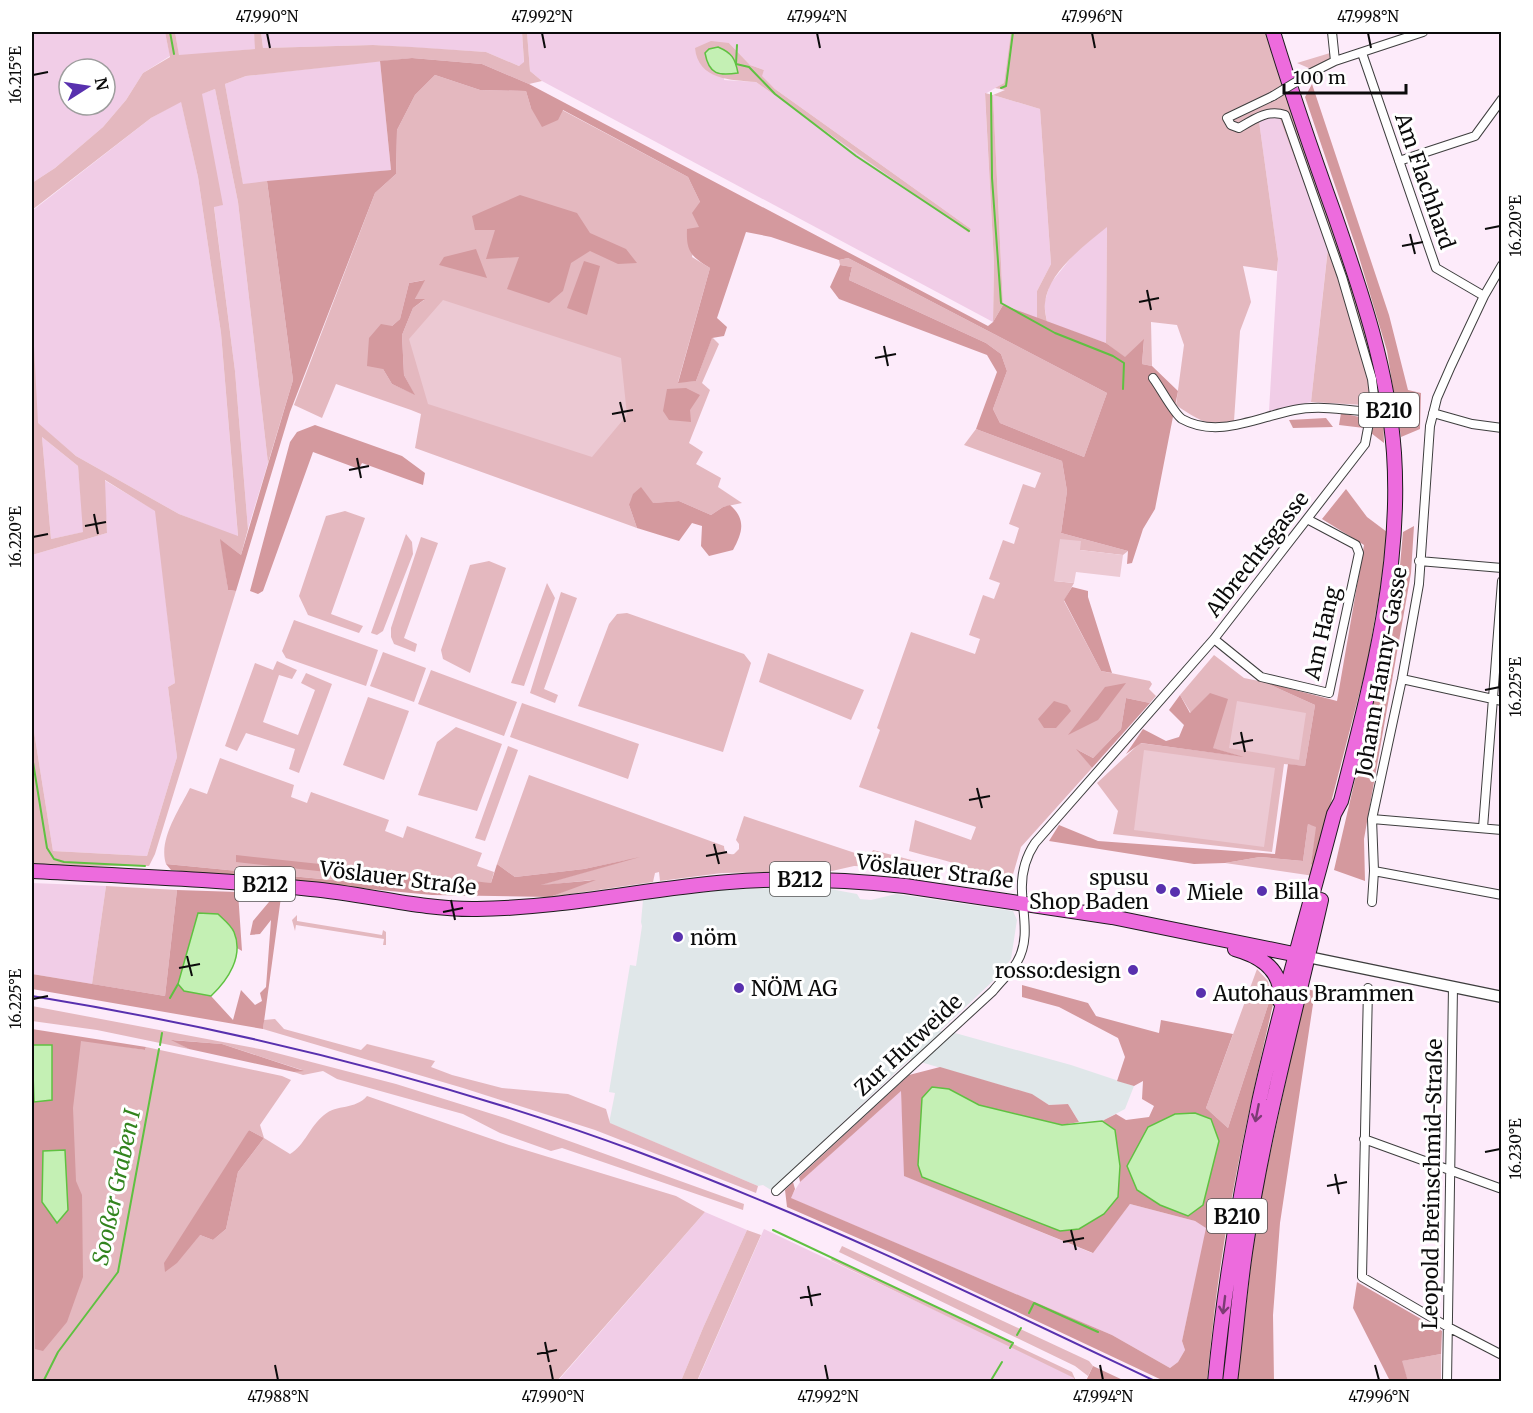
<svg xmlns="http://www.w3.org/2000/svg" width="1533" height="1413" font-family="Merriweather,serif">
<style>
.industrial{fill:#e0e7e9}
.farmland{fill:#f1cde7;fill-rule:evenodd}
.green{fill:#e4b8bf;fill-rule:evenodd}
.forest{fill:#d4999e}
.pitch{fill:#ecc9d3}
.water{fill:#c4f0b4;stroke:#5fc141;stroke-width:1.5}
.lines{fill:none;stroke-linecap:round;stroke-linejoin:round}
.stream{stroke:#5fc141;stroke-width:2}
.minor-casing{stroke:#3e3e3e;stroke-width:10}
.tertiary-casing{stroke:#3e3e3e;stroke-width:13}
.primary-casing{stroke:#1c1c1c;stroke-width:16}
.minor{stroke:#fff;stroke-width:8}
.tertiary{stroke:#fff;stroke-width:10}
.primary{stroke:#ed6bdd;stroke-width:14}
.rail{stroke:#5830ae;stroke-width:2}
.minor-bridge-casing{stroke:#3e3e3e;stroke-width:10;stroke-linecap:butt}
.minor-bridge{stroke:#fff;stroke-width:8}
.oneway{stroke:#7c3b74}
.ticks{fill:none;stroke:#0b0b0b;stroke-width:2}
.poi-dot{fill:#5830ae;stroke:#fff;stroke-width:2}
.labels{text-anchor:middle;dominant-baseline:central;stroke-width:6;stroke-linejoin:round;paint-order:stroke}
.shield{fill:#fff;stroke:#545454;stroke-width:1.5}
.shield-label{font-size:20px;font-weight:bold;fill:#0b0b0b}
.street-label{font-size:21px;fill:#0b0b0b;stroke:#fff}
.poi-label{font-size:21px;fill:#0b0b0b;stroke:#fff;text-anchor:start}
.water-label{font-size:22px;font-style:italic;fill:#32841e;stroke:#fff}
.neatline{fill:none;stroke:#0b0b0b;stroke-width:2}
.ticks-label{font-size:15px;text-anchor:middle;fill:#0b0b0b}
</style>
<rect width="100%" height="100%" fill="#fdebfa"/>
<path class="industrial" d="M769,888H825L857,894L860,899L871,900L896,894L1013,911L1017,920L1011,959L994,980L940,1031L955,1033L1071,1065L1134,1086L1125,1109L1102,1121L1079,1122L1068,1104L1049,1105L1031,1094L910,1059L771,1190L763,1185L758,1186L609,1123L615,1093L609,1092L630,965L636,966L642,926L641,922L643,900L724,890Z"/>
<path class="farmland" d="M32,32H165L170,56L143,73L126,100L103,127L55,168L32,183ZM69,69H105V105H69Z
M175,32H254L256,49L179,56Z
M261,32H522L524,63L519,66L486,52L373,45L263,48Z
M527,32H1011L1004,83L985,94L994,263L993,322L542,81L530,71ZM729,43L750,65L764,70L761,76L775,89L971,229L969,233L756,82L724,80Z
M380,61L391,170L243,185L225,84L246,76Z
M215,89L238,202L268,463L248,529L235,371L214,206L222,205L201,94Z
M993,95L1040,109L1051,264L1037,291V319L1003,305Z
M181,101L198,177L221,333L238,537L179,514L76,456L37,423L32,308V211L151,118Z
M1280,116L1328,247L1311,402L1269,411L1278,259L1259,121Z
M1107,226L1106,343L1047,322L1044,304L1050,284L1074,254Z
M42,437L78,466L84,532L51,539Z
M104,480L156,511L175,683L168,687L177,757L147,856L53,851L32,719V555L107,533Z
M32,883L106,886L92,984L32,974Z
M901,1090L905,1176L1092,1253L1130,1204L1195,1221L1207,1228L1182,1341L1185,1350L1178,1362L1170,1368L1112,1335L790,1198L800,1182Z
M32,1177L34,1222V1382L32,1381Z
M705,1212L747,1230L703,1328L681,1381L557,1382Z
M764,1229L1000,1341L1075,1378L1074,1382H697Z"/>
<path class="green" d="M165,32H175L179,55L255,49L254,32H261L263,48L373,45L412,47L486,52L519,66L524,62L522,32H527L530,71L542,81L529,84L482,64L412,58L246,76L225,84L243,184L267,181L293,380L268,463L238,202L215,89L202,94L223,205L214,207L235,371L248,529L241,555L221,540L228,590L236,591L155,854L149,866H32V719L53,851L147,856L177,757L168,687L175,683L155,511L105,480L107,533L32,555V308L38,423L76,456L179,514L238,536L221,333L198,177L181,102L151,118L32,210V183L55,168L103,127L126,100L143,73L170,57ZM42,437L78,466L83,532L51,539Z
M1011,32H1267L1368,331L1383,406L1311,402L1328,248L1279,116L1259,121L1278,259L1277,271L1243,266L1251,302L1240,331L1234,421C1210,429 1195,418 1176,405L1184,345L1177,325L1151,322L1152,366L1142,364L1144,340L1125,358L1106,343L1107,227C1084,246 1048,272 1045,303C1044,309 1046,316 1047,322L1037,319V291L1051,264L1040,109L993,95L1003,305L993,322L994,263L985,93L993,95L1005,90L995,88L1004,83Z
M711,41L729,43L750,65L764,70L762,76L775,89L971,229L969,233L756,82C731,80 698,80 695,48ZM718,47C732,53 735,58 738,73L707,62L706,53L709,49Z
M1330,53L1331,58L1311,69L1297,63Z
M435,75L480,90L526,91L531,108L562,110L688,177L700,202L699,227L692,257L710,268L678,382L696,381L712,337L719,344L702,383L710,390L689,443L703,452L696,464L721,478L718,487L742,503L723,507L711,515L679,501L629,505L637,528L415,448L421,414L411,410L336,384L322,418L294,405L375,193L396,174L397,130L415,95ZM424,280L415,299L424,300L413,308L402,335L404,375L414,394L392,384L383,369L392,326L400,319L409,283Z
M848,258L1107,393L1084,457L1000,423L993,409L1007,371L1001,354L986,343L849,280L852,267L840,265L839,260Z
M976,429L1062,461L1067,491L1061,533L1128,551L1123,555L1080,550L1054,581L1074,583L1064,601L1101,671L1150,681L1152,684L1149,689L1156,696L1150,703L1126,698L1121,729L1093,758L1078,750L1092,768L1021,847L1009,888C996,889 992,883 981,875C959,862 933,858 909,851L915,820L971,840L976,827L859,787L880,730L877,728L911,632L975,654L980,639L969,635L983,595L994,599L1000,583L989,579L1003,540L1014,544L1019,528L1009,524L1023,484L1035,488L1041,473L964,445Z
M345,511L365,518L331,614L363,626L359,633L308,615L299,596L326,516Z
M406,534L412,542L413,554L383,631L377,635L371,633Z
M421,537L438,543L404,638L417,644L415,652L394,644L391,637V628Z
M489,561L506,568L470,673L443,659L441,650L470,565Z
M547,583L555,598L524,686L511,683Z
M561,592L577,598L544,689L558,695L555,703L530,693Z
M627,613L744,654L751,663L723,752L578,706L609,624L617,614Z
M294,620L378,650L366,686L286,658L282,651Z
M383,652L426,668L414,702L370,686Z
M768,653L864,690L851,720L759,682Z
M1214,655L1244,678L1264,682L1315,705L1305,766L1284,764L1272,852L1113,834L1118,811L1097,783L1140,743L1239,756L1212,748L1180,695Z
M277,661L297,670L292,679L279,675L263,722L298,735L315,690L301,683L306,673L332,684L299,773L289,769L295,749L246,733L237,751L225,746L255,663L273,670Z
M431,670L517,702L504,736L418,704Z
M368,697L409,711L384,780L343,765Z
M522,703L639,744L628,779L510,737Z
M456,727L502,744L477,811L418,795L437,742Z
M508,746L518,750L485,841L475,838Z
M220,758L294,785L291,797L307,803L311,792L389,820L385,831L403,838L407,826L482,853L477,866L494,872L491,883L386,881L385,885L166,864C158,840 179,810 190,788L207,794Z
M529,775L724,846C724,852 728,855 734,854L739,849V844L736,840L744,816L870,858L873,850L919,862L924,869V877L918,881L883,874L879,867L854,866L832,871L722,873L660,881L659,872L655,873L653,882L550,897L592,880L536,886L627,860L584,869L515,877L497,864Z
M1308,824L1317,826L1311,864L1314,868V876L1225,863L1260,857L1303,861Z
M106,886L177,890L165,996L92,984Z
M297,915V921L382,935L383,930L386,932V945H383L384,939L296,925L295,931L292,920Z
M1257,969L1268,981L1271,996L1228,1128L1206,1108Z
M32,1006L265,1050L396,1084L505,1118L744,1204L743,1210L562,1148L551,1151L500,1133L463,1114L337,1079L323,1071L303,1075L294,1072L302,1070L222,1044L173,1040L189,1049L97,1030L32,1021Z
M275,1019L284,1029L361,1050L367,1044L435,1061L431,1067L452,1075L502,1088L568,1094L606,1109L610,1123L758,1186L756,1193L595,1130L463,1088L263,1029L264,1020Z
M32,1031L145,1050L146,1047L282,1076L291,1080L260,1125L264,1138L290,1154C305,1145 310,1126 324,1115C337,1104 355,1110 367,1096L509,1145L676,1196L705,1212L557,1381H34ZM249,1130L264,1138L238,1172L226,1229L213,1240L200,1235Z
M747,1230L761,1235L697,1381H681L703,1328Z
M842,1246L1089,1361L1093,1366L1088,1376L1075,1366L839,1252Z
M832,1258L1072,1372L1076,1381H1074V1378L831,1260Z
M1441,1354V1381H1408L1401,1361Z"/>
<path class="forest" d="M412,58L482,64L529,84L988,326L993,322L1003,305L1106,343L1125,357L1144,339L1142,364L1152,366L1178,391L1155,509L1143,529L1132,563L1127,564L1128,551L1061,533L1067,491L1062,461L976,429L997,372L987,355L839,299L830,287L840,265L852,267L849,280L986,343L1001,354L1007,371L993,409L1000,423L1084,457L1107,393L848,258L839,260L771,237L746,232L717,318L727,327L724,336L712,338L696,381L678,383L710,268C691,256 686,252 687,229L699,227L692,213L700,202L688,177L563,110L558,120L542,127L531,108L526,91L480,90L435,75L415,95L397,130L396,174L375,193L290,412L236,591L228,590L220,539L241,555L293,380L267,181L391,170L380,61Z
M1312,84L1389,315L1408,390L1421,393L1420,429L1401,437L1387,351L1356,247L1305,97Z
M520,195L577,213L590,233L626,249L637,263L618,264L590,251L571,263L563,291L549,303L507,289L519,257L486,259L495,230H475L472,216Z
M476,249L487,278L439,265L444,257Z
M584,261L600,266L587,315L567,308Z
M425,280L415,299H425L413,308L402,335L404,375L415,395L392,384L383,369L367,366L369,338L381,324L392,326L400,319L409,283Z
M686,388L700,395L690,410L691,422L669,420L663,411L667,389Z
M1376,405L1383,406L1384,443L1371,433Z
M1341,413L1364,418V428L1339,425Z
M1326,418L1333,427L1293,428L1289,420Z
M315,425L402,456L425,473L423,485L362,463L359,469L313,452L263,591L258,594L250,591L290,442L297,432Z
M641,487L653,503L679,501L711,515L723,507L730,505C747,520 742,533 733,550L709,556L701,546L702,526L692,523L679,541L637,528L629,505L633,494Z
M1346,489L1367,517L1387,532L1381,583L1367,664L1314,868L1311,864L1316,827L1308,824L1303,861L1260,857L1225,863L1194,864L1049,841L1059,825L1098,841L1275,854L1288,764L1305,766L1315,705L1264,682L1337,701L1364,545L1322,519Z
M1414,526L1411,573L1364,839L1365,881L1334,870L1397,599L1403,532Z
M1072,587L1088,591V597L1112,673L1101,671L1064,600Z
M1126,683L1098,720L1068,735L1105,687Z
M1210,693L1228,699L1213,748L1244,757L1141,743L1126,754L1143,729L1166,741L1179,737L1184,725L1169,710L1180,695L1190,713Z
M1126,698L1150,703L1092,768L1076,749L1093,758L1121,729Z
M1054,701L1067,705L1071,711L1056,728H1044L1038,719Z
M236,855L348,867L345,874L236,862Z
M640,857L541,885L596,880L550,897L432,895L171,870L166,864L384,885L386,881L358,875L360,869L491,883L497,864L515,877L584,869Z
M177,890L238,892L242,951L237,948L234,931L184,991L211,996L233,1020L241,990L255,1005L262,1001L260,993L266,987L271,920L260,934L250,935L253,921L274,896L281,897L263,1029L32,989V974L165,996Z
M1022,985L1088,1003L1096,1016L1159,1033L1161,1020L1233,1034L1206,1108L1228,1128L1271,996L1274,1000C1252,1096 1230,1193 1217,1291C1213,1321 1210,1351 1207,1381H1164L892,1253L787,1207L785,1190L793,1182L795,1189L791,1198L1112,1335L1170,1368L1178,1362L1185,1350L1182,1341L1206,1228L1195,1221L1130,1204L1093,1253L904,1176L901,1091L800,1182L799,1177L909,1075L940,1067L1032,1094L1049,1105L1068,1104L1079,1122L1062,1125L979,1105L949,1089L918,1165L1115,1130L1102,1121L1116,1114L1126,1120L1149,1117L1154,1106L1142,1099L1143,1081L1134,1086L1117,1081L1125,1057L1118,1038L1059,1007L1022,997Z
M1307,989L1315,991L1280,1223L1273,1315L1274,1381L1237,1382L1257,1215L1300,1016Z
M32,1029L146,1047L145,1050L81,1041L73,1108L76,1181L82,1195L83,1277L67,1322L43,1351L35,1349L32,1055L34,1101L52,1100V1046L32,1045Z
M171,1040L222,1044L304,1071L294,1072L189,1049Z
M249,1130L264,1138L238,1172L226,1229L213,1240L200,1235L177,1263L165,1272L164,1263Z
M1357,1282L1442,1331L1441,1354L1402,1361L1408,1381H1390L1353,1308Z
M1093,1366L1125,1381H1086Z"/>
<path class="pitch" d="M443,300L621,358L627,415L592,457L428,404L409,339Z
M1060,539L1081,541L1080,550L1123,555L1120,577L1076,572L1074,583L1054,581Z
M1237,701L1306,713L1299,760L1229,748Z
M1144,750L1275,768L1264,847L1134,830Z"/>
<path class="water" d="M718,47C732,53 735,58 738,73C719,76 709,75 705,53L709,49Z
M198,913L218,914C223,919 231,925 234,932C244,956 228,980 211,996L184,991L178,984Z
M32,1045H52V1100L34,1102Z
M932,1087L949,1089L979,1105L1062,1125L1102,1121L1115,1130L1120,1166L1118,1197L1104,1214L1079,1229L1060,1231L922,1177L918,1165L922,1098Z
M1195,1113L1211,1119L1219,1141L1203,1205L1188,1216L1160,1205L1137,1190L1127,1166L1148,1127L1175,1114Z
M65,1150L68,1210L57,1223L42,1202L43,1151Z"/>
<g class="lines">
<path class="stream" d="M170,32L174,54
M737,45L736,64L749,67L775,94L856,156L969,231
M1001,88L1006,86L1013,32
M991,93L992,178L1001,303L1055,333L1113,356L1124,363L1123,389
M32,756L47,848L54,859L64,862L145,866
M170,998L178,984
M160,1045L162,1033
M773,1230L1013,1343L1010,1348
M1029,1313L1034,1303L1098,1332
M1017,1335L1021,1328
M43,1382L58,1352L118,1272L159,1049
M990,1382L1002,1362"/>
<g class="minor-casing">
<path id="minor" d="M1332,32L1335,61
M1362,53L1436,268L1484,296
M1309,74L1335,61L1423,32
M1399,161L1475,136L1502,99
M1153,378C1160,387 1174,414 1182,419C1218,439 1258,417 1294,410C1319,405 1346,410 1371,412
M1433,413L1472,424L1502,428
M1419,561L1502,568
M1214,639L1261,677L1329,693L1359,553L1356,545L1307,519
M1402,679L1502,701
M1372,819L1502,830
M1483,828L1502,581
M1374,871L1502,895
M1372,902L1374,871L1372,819L1402,679L1419,584L1430,426L1437,398L1451,366L1484,296L1502,265
M1368,988L1362,1277L1448,1327L1502,1355
M1364,1139L1502,1189
M776,1191L993,991C1000,982 1011,972 1017,962C1030,940 1023,915 1022,892C1021,874 1025,858 1035,843L1214,639L1365,444L1374,396L1372,379L1342,277L1285,115C1268,109 1254,119 1239,128L1231,125L1227,118L1273,96
M1447,1382L1453,987"/>
</g>
<g class="tertiary-casing">
<path id="tertiary" d="M1308,957L1502,997"/>
</g>
<g class="primary-casing">
<path id="primary" d="M32,871C125,876 218,879 311,889C367,894 422,910 477,909C562,908 644,889 729,882C788,877 846,880 905,886L1112,917L1308,957
M1235,949C1260,956 1284,970 1280,1001
M1215,1382C1224,1288 1240,1194 1259,1102C1280,1005 1309,910 1334,814L1341,801C1370,687 1402,571 1394,453C1388,370 1362,294 1335,216C1313,155 1292,94 1273,32
M1230,1382C1236,1336 1239,1291 1246,1246C1263,1129 1295,1015 1321,900"/>
</g>
<use href="#minor" class="minor"/>
<use href="#tertiary" class="tertiary"/>
<use href="#primary" class="primary"/>
<path class="rail" d="M32,996C239,1030 444,1080 641,1153C818,1219 987,1301 1157,1382"/>
<g class="minor-bridge-casing">
<path id="minor-bridge" d="M1273,96L1309,74"/>
</g>
<use href="#minor-bridge" class="minor-bridge"/>
</g>
<defs><path id="oneway-shaft" d="M-6 0H5M1.5-3L5.5 0L1.5 3" fill="none" stroke-width="1.6" stroke-linecap="round" stroke-linejoin="round" transform="scale(1.5)"/></defs>
<g class="oneway">
<use href="#oneway-shaft" transform="translate(1257 1113) rotate(101)"/>
<use href="#oneway-shaft" transform="translate(1224 1305) rotate(97)"/>
</g>
<path class="ticks" d="M267,33L270,48M542,33L545,48M817,33L820,48M1092,33L1095,48M1368,33L1371,48M33,75L48,72M1485,229L1500,226M1410,234L1415,254M1402,246L1423,242M1147,290L1151,310M1139,302L1159,298M884,346L888,366M875,358L896,354M620,402L625,422M612,414L633,410M357,458L361,478M349,470L369,466M94,514L98,534M85,526L106,522M33,537L48,534M1485,690L1500,687M1241,732L1245,752M1233,744L1253,740M977,788L982,808M969,800L990,796M714,844L719,864M706,856L727,852M451,900L455,920M443,912L463,908M187,956L192,976M179,968L200,964M33,999L48,996M1485,1152L1500,1149M1335,1174L1339,1194M1327,1186L1347,1182M1071,1230L1076,1250M1063,1242L1084,1238M808,1286L812,1306M800,1298L821,1294M545,1342L549,1362M537,1354L557,1350M275,1365L278,1380M550,1365L553,1380M825,1365L828,1380M1100,1365L1103,1380M1375,1365L1379,1380"/>
<g class="poi-dot">
<circle cx="1161" cy="889" r="6"/>
<circle cx="1262" cy="891" r="6"/>
<circle cx="1175" cy="892" r="6"/>
<circle cx="678" cy="937" r="6"/>
<circle cx="1133" cy="970" r="6"/>
<circle cx="739" cy="988" r="6"/>
<circle cx="1201" cy="993" r="6"/>
</g>
<g class="labels">
<g class="shield">
<rect x="1359" y="393" width="60" height="34" rx="4.5"/>
<rect x="770" y="862" width="60" height="34" rx="4.5"/>
<rect x="235" y="867" width="60" height="34" rx="4.5"/>
<rect x="1207" y="1199" width="60" height="34" rx="4.5"/>
</g>
<g class="shield-label">
<text x="1389" y="410">B210</text>
<text x="800" y="879">B212</text>
<text x="265" y="884">B212</text>
<text x="1237" y="1216">B210</text>
</g>
<g class="street-label">
<text transform="translate(1425 181) rotate(71)">Am Flachhard</text>
<text transform="translate(1257 554) rotate(-52)">Albrechtsgasse</text>
<text transform="translate(1322 633) rotate(-77)">Am Hang</text>
<text transform="translate(1381 672) rotate(-80)">Johann Hanny-Gasse</text>
<text transform="translate(935 871) rotate(7)">Vöslauer Straße</text>
<text transform="translate(398 878) rotate(7)">Vöslauer Straße</text>
<text transform="translate(908 1045) rotate(-43)">Zur Hutweide</text>
<text transform="translate(1432 1184) rotate(-89)">Leopold Breinschmid-Straße</text>
</g>
<g class="poi-label">
<text x="1149" y="877" text-anchor="end">spusu<tspan x="1149" dy="24">Shop Baden</tspan></text>
<text x="1274" y="891">Billa</text>
<text x="1187" y="892">Miele</text>
<text x="690" y="937">nöm</text>
<text x="1121" y="970" text-anchor="end">rosso:design</text>
<text x="751" y="988">NÖM AG</text>
<text x="1213" y="993">Autohaus Brammen</text>
</g>
<g class="water-label">
<text transform="translate(116 1187) rotate(-78)">Sooßer Graben I</text>
</g>
</g>
<rect width="1533" height="1413" fill="none" stroke="#ffffff" stroke-width="66"/>
<g transform="translate(87 87) rotate(78)"><circle r="28" fill="#ffffff" stroke="#9d9d9d" stroke-width="1.5"/>
<path d="M0-4.5L10 22L0 15L-10 22Z" fill="#5830ae"/>
<text y="-9" font-size="16" font-weight="bold" text-anchor="middle" fill="#0b0b0b">N</text>
</g>
<path d="M1284 84v9h122v-9" fill="none" stroke="#0b0b0b" stroke-width="3"/>
<text x="1293" y="84" font-size="18" fill="#0b0b0b" stroke="#ffffff" stroke-width="4.5" paint-order="stroke">100 m</text>
<rect x="33" y="33" width="1467" height="1347" class="neatline"/>
<g class="ticks-label">
<text x="267" y="22">47.990°N</text>
<text x="542" y="22">47.992°N</text>
<text x="817" y="22">47.994°N</text>
<text x="1092" y="22">47.996°N</text>
<text x="1368" y="22">47.998°N</text>
<text transform="translate(16 75) rotate(-90)" y="5">16.215°E</text>
<text transform="translate(1516 226) rotate(-90)" y="5">16.220°E</text>
<text transform="translate(16 537) rotate(-90)" y="5">16.220°E</text>
<text transform="translate(1516 687) rotate(-90)" y="5">16.225°E</text>
<text transform="translate(16 999) rotate(-90)" y="5">16.225°E</text>
<text transform="translate(1516 1149) rotate(-90)" y="5">16.230°E</text>
<text x="278" y="1402">47.988°N</text>
<text x="553" y="1402">47.990°N</text>
<text x="828" y="1402">47.992°N</text>
<text x="1103" y="1402">47.994°N</text>
<text x="1379" y="1402">47.996°N</text>
</g>
</svg>
